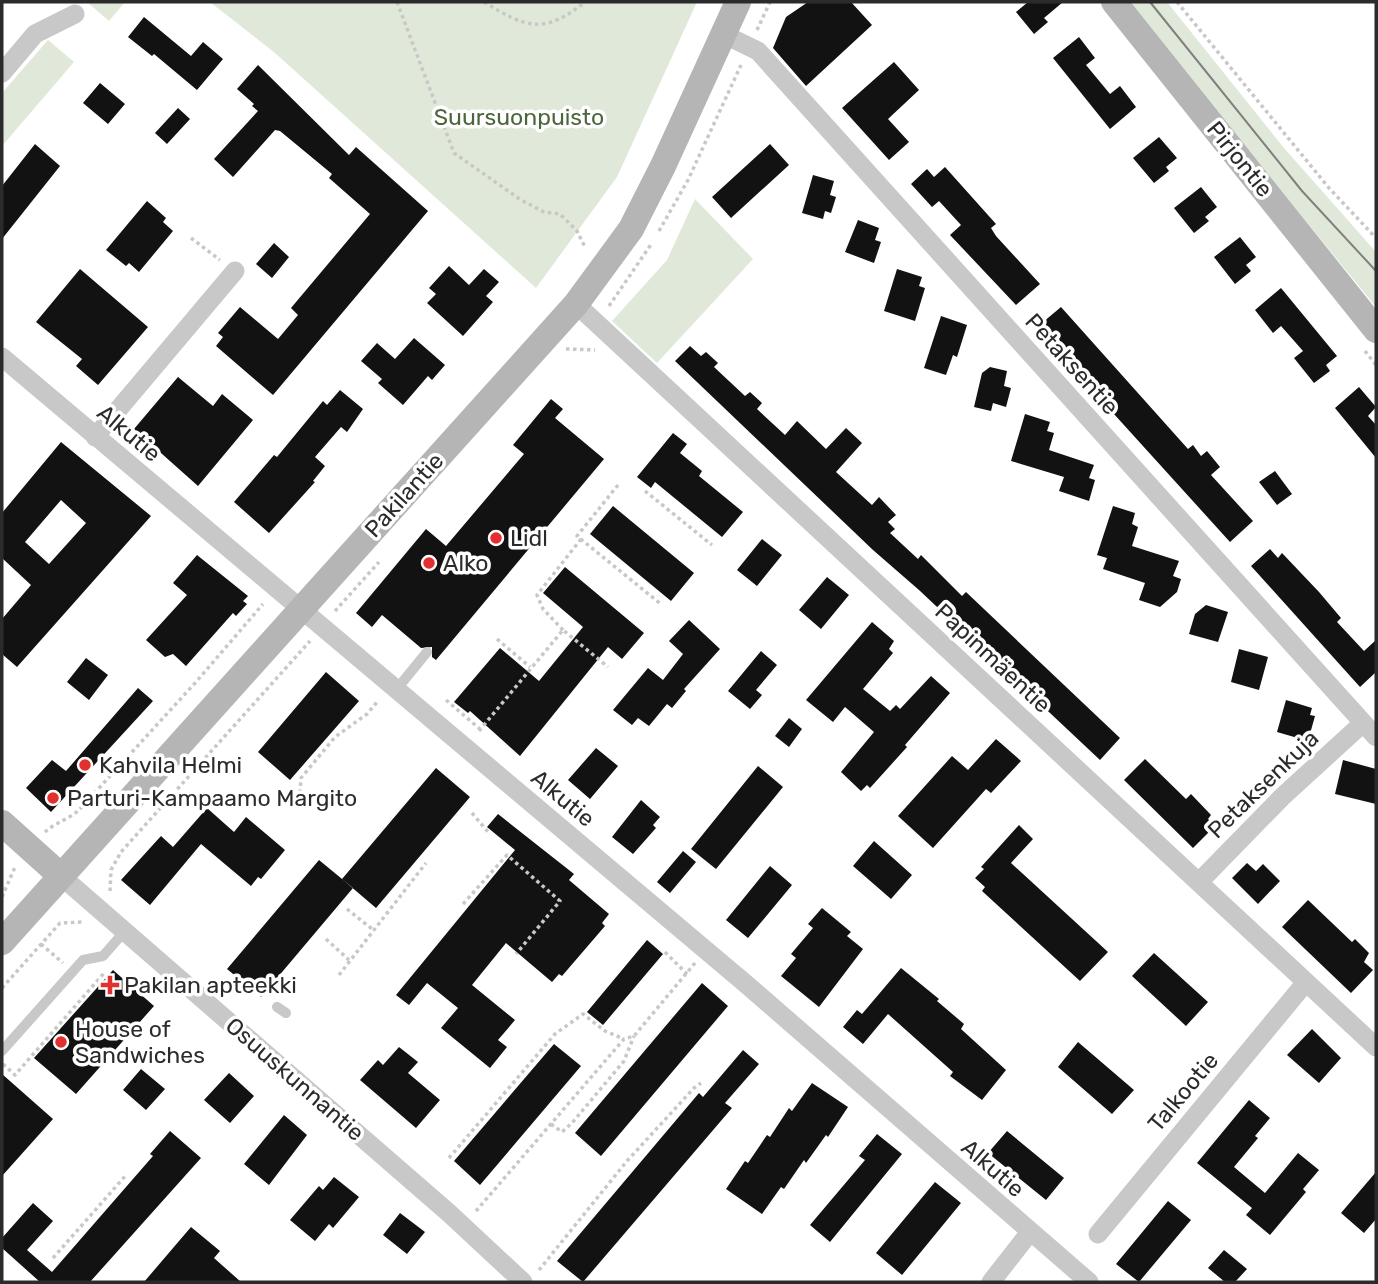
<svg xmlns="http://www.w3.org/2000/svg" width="1378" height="1284" font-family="Rubik,sans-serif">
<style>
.green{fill:#e0e9d9}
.building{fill:#121212;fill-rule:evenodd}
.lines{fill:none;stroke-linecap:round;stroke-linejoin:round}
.path{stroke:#c8c8c8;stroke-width:3.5;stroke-dasharray:3.5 3.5;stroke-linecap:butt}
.lane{stroke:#c8c8c8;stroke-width:10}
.street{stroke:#c8c8c8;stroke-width:19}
.secondary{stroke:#b5b5b5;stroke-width:26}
.tram{stroke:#808080;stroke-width:2}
.poi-dot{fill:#e2302e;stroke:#fff;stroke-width:2.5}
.labels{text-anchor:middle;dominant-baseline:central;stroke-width:7;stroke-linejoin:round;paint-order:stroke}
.park-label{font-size:23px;fill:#4b663a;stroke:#fff}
.street-label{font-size:23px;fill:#2b2b2b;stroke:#fff}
.poi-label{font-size:23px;fill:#2b2b2b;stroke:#fff;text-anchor:start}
</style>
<rect width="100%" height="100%" fill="#fff"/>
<path class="green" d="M87,2H125L109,21Z
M210,2H697L617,177L536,288L275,53Z
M1127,2H1167L1284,148L1376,252V307Z
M48,40L74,62L2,146V93Z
M695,199L753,259L657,363L612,321L667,260Z"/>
<path class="building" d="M808,2H851L872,25L806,86L773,48L786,17Z
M1028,2H1063L1044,18L1048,22L1034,34L1016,12Z
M144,17L191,56L203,42L223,59L197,90L154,54L152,56L128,37Z
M1079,37L1095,58L1086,65L1110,94L1120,86L1136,107L1110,129L1053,58Z
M894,62L919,90L888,119L909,142L889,160L842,108Z
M258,65L349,155L356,147L428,211L273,395L216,346L223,337L218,333L240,307L278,339L298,315L291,308L370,214L329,178L332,174L280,131L275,130L233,177L214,159L258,111L252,106L254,104L237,89Z
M100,83L125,104L108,124L83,103Z
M178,108L190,119L167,144L155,133Z
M1159,137L1177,158L1166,167L1169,171L1154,183L1133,158Z
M35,144L60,166L2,239V186Z
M770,144L789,165L731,218L712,197Z
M945,167L996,224L991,228L996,236L1040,284L1016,305L950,235L961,225L939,201L932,207L911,184L927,169L934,177Z
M813,175L834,181L830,195L836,197L831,213L825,211L823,219L802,213Z
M1201,187L1217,207L1205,217L1209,221L1194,233L1174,208Z
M147,201L166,218L163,222L173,231L139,272L129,263L126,266L106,250Z
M858,220L879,228L875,240L881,242L874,263L845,252Z
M1240,237L1256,257L1246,265L1251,271L1235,284L1214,257Z
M274,243L289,257L272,278L256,264Z
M449,266L469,285L484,269L499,282L486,296L493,302L463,336L427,303L436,294L429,288Z
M80,269L148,327L98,385L76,366L82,359L36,322Z
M897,269L922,277L919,286L925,288L915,321L884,311Z
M1281,288L1337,356L1326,365L1330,371L1314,383L1294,358L1303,351L1281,326L1273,333L1255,310Z
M1061,307L1188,449L1193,445L1201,456L1207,451L1220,467L1211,475L1253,521L1230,542L1036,328Z
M941,316L967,325L957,357L953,355L946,375L924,368Z
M414,338L445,365L432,380L428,376L403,405L378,383L382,379L361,361L377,343L395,359Z
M690,346L701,356L706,352L718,363L714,367L745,396L750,392L762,403L757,409L785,435L797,421L826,449L846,428L862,443L836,472L872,505L879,497L896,515L888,522L895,529L890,533L918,559L921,555L962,596L966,592L1120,738L1100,760L919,590L873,550L675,361Z
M990,367L1007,371L1004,386L1011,388L1006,407L993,403L991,411L974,407L982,373Z
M178,377L213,406L222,394L253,420L198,486L134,429Z
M1359,387L1376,407L1368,416L1376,425V458L1335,408Z
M340,390L363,409L347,432L341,427L315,457L325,466L313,481L315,482L269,533L234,502L274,455L277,457L323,401L327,405Z
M551,399L563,409L555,418L604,459L436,660L432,657V647L421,648L382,615L372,627L356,613L426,529L446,546L524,454L513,445Z
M1025,414L1050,422L1047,431L1054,433L1049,450L1094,465L1089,478L1095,480L1089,501L1059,491L1064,477L1011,461Z
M673,433L687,444L680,453L702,471L699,476L743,512L722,537L655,482L651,488L637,477Z
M61,442L151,516L17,667L2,654V619L31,585L2,558V513ZM61,500L86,523L49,564L25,542Z
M1275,471L1292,494L1277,505L1259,482Z
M613,506L694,573L671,601L590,534Z
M1113,506L1135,513L1132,524L1138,527L1132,546L1179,561L1173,576L1181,579L1177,592L1160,607L1139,600L1145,583L1103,569L1107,558L1097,555Z
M762,539L782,555L757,586L737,570Z
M1270,549L1278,558L1282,553L1319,592L1341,618L1337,622L1364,651L1376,640V672L1360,687L1251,566Z
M197,555L248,596L243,601L247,604L236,616L233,613L186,666L173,654L165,657L146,640L187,595L173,583Z
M565,567L644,633L622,659L608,647L520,756L470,711L468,713L454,702L500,648L539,681L583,627L543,593Z
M827,577L849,595L821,629L799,610Z
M1206,605L1228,612L1218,642L1189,634L1195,614Z
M689,620L720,649L684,689L686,691L672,708L667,704L649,726L638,718L632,725L613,710L648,668L663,680L683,654L669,641Z
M872,622L894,641L889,649L893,653L863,689L890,711L896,705L900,709L931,676L950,693L905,745L907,747L870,788L867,785L861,791L841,772L874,732L845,707L833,722L806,700Z
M1239,649L1268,657L1259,690L1231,682Z
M761,651L777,665L756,690L762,695L750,709L728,691Z
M86,658L108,675L89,700L67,682Z
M326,672L359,701L290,780L258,752Z
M138,688L153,701L51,812L26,788L52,760L66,771Z
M1286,700L1312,708L1310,715L1315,716L1308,741L1277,732Z
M789,718L802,729L789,747L775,736Z
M996,739L1021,761L991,793L986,789L933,848L898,816L952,756L968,770Z
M596,748L618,766L590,799L568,780Z
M1145,759L1186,799L1191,794L1211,815L1208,819L1215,826L1193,848L1124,780Z
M1343,760L1376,769V804L1335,794Z
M758,766L783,787L716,869L691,849Z
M436,768L470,797L376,908L342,879Z
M641,800L660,817L653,825L656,828L633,854L612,837Z
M207,808L234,832L246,817L285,850L261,879L258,877L251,886L201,844L150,905L121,880L161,836L173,847Z
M498,814L574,874L569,880L609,914L602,923L605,926L562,976L559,974L552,982L506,943L472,985L515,1020L498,1040L507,1047L490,1068L441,1028L458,1008L427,983L409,1005L396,995L515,850L487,827Z
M1019,825L1033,839L1011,863L1108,952L1080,981L982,891L985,887L975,878L984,869L981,867Z
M874,841L912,875L891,899L853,866Z
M683,851L696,862L670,893L657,882Z
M319,860L353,888L261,997L227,969Z
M1247,863L1256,871L1263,864L1280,881L1258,904L1232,878Z
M770,866L792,885L748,938L726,920Z
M1308,900L1352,942L1355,939L1369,953L1364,962L1373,970L1351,993L1282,927Z
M822,908L851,932L847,936L863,949L819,1007L781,976L796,958L791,954L813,928L808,924Z
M647,940L663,954L603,1025L587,1012Z
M1154,953L1208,1002L1186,1026L1132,976Z
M901,968L939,999L937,1001L964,1024L961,1029L1006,1070L982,1100L950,1076L953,1072L888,1014L863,1044L843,1027L857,1010L862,1014Z
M113,970L154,1006L76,1094L34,1058Z
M702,983L728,1006L601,1156L575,1133Z
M1312,1029L1341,1058L1319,1083L1287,1055Z
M1078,1042L1134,1090L1112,1114L1058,1067Z
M554,1044L581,1066L480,1185L454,1161Z
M399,1047L418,1062L408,1073L440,1100L416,1128L360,1080L378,1060L383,1065Z
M743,1050L759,1064L725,1103L732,1108L583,1282L557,1261L699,1093L703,1097Z
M141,1069L165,1089L146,1110L123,1090Z
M229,1073L254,1096L230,1123L204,1100Z
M2,1074L53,1119L2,1176Z
M812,1083L848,1107L828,1137L826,1135L806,1163L804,1160L784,1189L781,1187L762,1214L726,1189L745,1161L748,1163L767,1135L770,1137L789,1108L792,1111Z
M1249,1100L1270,1118L1255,1136L1258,1138L1234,1167L1265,1193L1298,1153L1319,1170L1303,1189L1306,1192L1270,1235L1246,1215L1252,1208L1197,1163Z
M284,1115L307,1135L269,1185L244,1164Z
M170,1131L201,1158L90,1282H40L2,1248V1238L33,1203L53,1221L27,1250L52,1272L153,1156L150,1154Z
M1007,1131L1064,1178L1046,1200L988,1153Z
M877,1134L902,1154L830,1242L810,1225L865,1160L859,1156Z
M1376,1172V1219L1364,1233L1341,1213Z
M334,1177L359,1197L333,1228L329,1224L315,1241L290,1220L319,1186L323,1190Z
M935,1182L961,1203L902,1275L876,1253Z
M1168,1201L1191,1220L1139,1282L1116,1264Z
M400,1213L425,1232L407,1254L383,1235Z
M191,1227L220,1251L214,1258L241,1282H144Z
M1224,1250L1247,1269L1235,1282H1225L1208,1268Z"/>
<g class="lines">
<path class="path" d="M397,2L454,153L521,200L544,212L560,214L577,231L585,247
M484,2C526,28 544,35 585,2
M1177,2L1329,188L1376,238
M757,30L770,2
M659,231L688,180L741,65
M191,238L220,260
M609,306L652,243
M566,349L595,350
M1365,351L1376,365
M618,485L577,536L662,605
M645,491L712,545
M335,611L379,562
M563,630L543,609L537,595L581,539
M497,639L530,667
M446,700L480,729
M479,731L563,630L608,667
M290,803L300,792L301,778L335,737L367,714L378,701
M472,813L488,832
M45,832C53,824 69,819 79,810L196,682L263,604
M110,891L111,870L121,852L310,641
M2,897L15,867
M463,904L507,855L560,901L516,954
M347,909L372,929
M326,939L349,960
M41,944L63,963
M665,952L687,974
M339,975L426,863
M2,988L60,923L83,922
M3,1064L15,1075L105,972
M551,1124L562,1132L572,1123L624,1061L634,1036
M449,1158L555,1034L583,1014L605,1031L624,1039
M476,1211L624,1039L634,1036L695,963
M53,1258L127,1174
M539,1270L627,1161L694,1088L701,1083"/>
<path class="lane" d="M396,690L427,652
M277,1007L286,1013
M2,1051L83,960L103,956L124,932"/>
<path class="street" d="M723,34L758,51L1376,737
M2,73L35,34L75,14
M576,304L1376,1047
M2,357L746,984L1089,1282
M95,437L235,271
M61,876L450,1214L523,1282
M1199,882L1282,797L1363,723
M1098,1234L1306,982
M991,1282L1030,1232"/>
<path class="secondary" d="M1114,2L1376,330
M2,823L61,876
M2,942L576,304L631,229L663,166L738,2"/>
<path class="tram" d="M1150,2L1302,191L1376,271"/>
</g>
<g class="poi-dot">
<circle cx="496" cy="538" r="7"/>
<circle cx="429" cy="563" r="7"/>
<circle cx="85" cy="765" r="7"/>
<circle cx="53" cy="798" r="7"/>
<path d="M106.5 974.5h7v7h7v7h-7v7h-7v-7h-7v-7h7z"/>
<circle cx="61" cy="1042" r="7"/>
</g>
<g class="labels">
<g class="park-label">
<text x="519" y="117">Suursuonpuisto</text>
</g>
<g class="street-label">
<text transform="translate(1240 159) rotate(51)">Pirjontie</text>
<text transform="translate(1072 364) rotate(48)">Petaksentie</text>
<text transform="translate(129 433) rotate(40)">Alkutie</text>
<text transform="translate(404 495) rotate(-48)">Pakilantie</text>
<text transform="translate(993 658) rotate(43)">Papinmäentie</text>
<text transform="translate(1263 784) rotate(-44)">Petaksenkuja</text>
<text transform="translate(563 798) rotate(40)">Alkutie</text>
<text transform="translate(295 1079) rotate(41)">Osuuskunnantie</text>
<text transform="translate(1183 1092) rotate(-50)">Talkootie</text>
<text transform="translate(993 1168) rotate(41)">Alkutie</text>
</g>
<g class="poi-label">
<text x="510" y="538">Lidl</text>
<text x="443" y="563">Alko</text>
<text x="99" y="765">Kahvila Helmi</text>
<text x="67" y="798">Parturi-Kampaamo Margito</text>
<text x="124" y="985">Pakilan apteekki</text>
<text x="75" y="1029">House of<tspan x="75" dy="26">Sandwiches</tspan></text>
</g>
</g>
<rect width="1378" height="1284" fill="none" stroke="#2b2b2b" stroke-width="7"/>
</svg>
